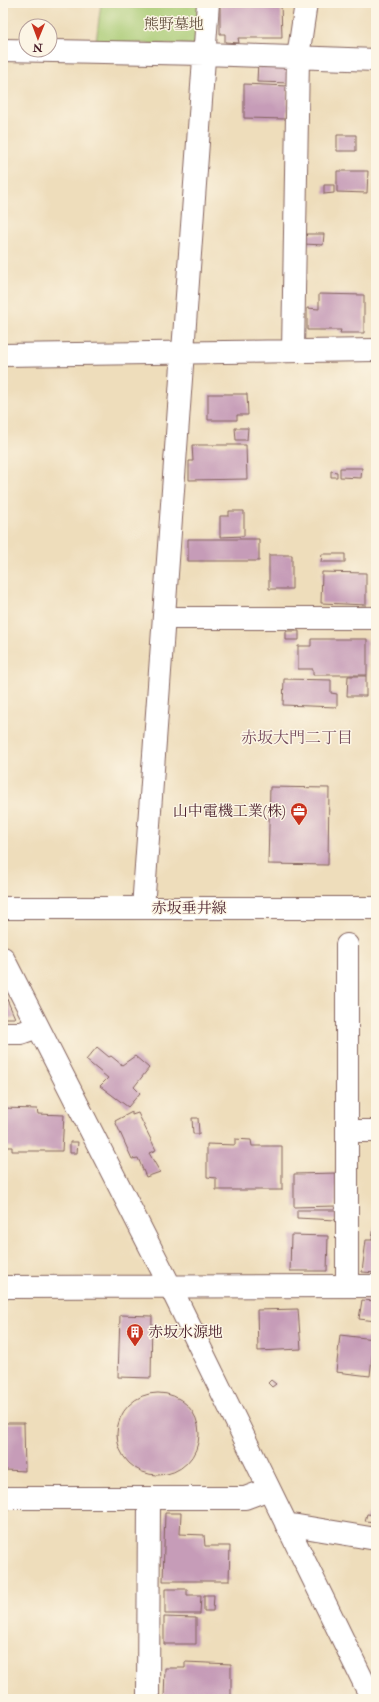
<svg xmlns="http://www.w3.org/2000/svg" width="379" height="1702" font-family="'IM FELL Double Pica','Noto Serif JP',serif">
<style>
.green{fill:#a9cb74;stroke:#7a7550}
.building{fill:#c69cb8}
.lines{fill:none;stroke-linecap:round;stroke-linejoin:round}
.minor-casing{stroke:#83625d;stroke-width:24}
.major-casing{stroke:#83625d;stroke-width:24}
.minor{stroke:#fff;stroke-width:22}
.major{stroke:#fff;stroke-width:22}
.labels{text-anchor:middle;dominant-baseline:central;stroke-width:3;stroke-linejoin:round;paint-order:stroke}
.park-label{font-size:15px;fill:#665341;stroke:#fcf5e5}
.poi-label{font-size:15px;fill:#4a1f2b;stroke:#fcf5e5;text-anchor:end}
.street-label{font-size:15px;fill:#4a1f2b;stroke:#fcf5e5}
.neighbourhood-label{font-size:16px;fill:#754b5c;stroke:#fcf5e5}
</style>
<rect width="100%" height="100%" fill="#fcf5e5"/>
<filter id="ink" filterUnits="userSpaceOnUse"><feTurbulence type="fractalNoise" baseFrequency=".025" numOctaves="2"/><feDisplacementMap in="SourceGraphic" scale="8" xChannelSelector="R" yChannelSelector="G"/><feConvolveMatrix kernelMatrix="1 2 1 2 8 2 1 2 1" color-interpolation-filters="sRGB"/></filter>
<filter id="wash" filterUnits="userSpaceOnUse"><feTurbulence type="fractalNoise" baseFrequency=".012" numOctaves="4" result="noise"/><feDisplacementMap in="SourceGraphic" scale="16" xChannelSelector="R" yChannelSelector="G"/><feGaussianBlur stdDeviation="0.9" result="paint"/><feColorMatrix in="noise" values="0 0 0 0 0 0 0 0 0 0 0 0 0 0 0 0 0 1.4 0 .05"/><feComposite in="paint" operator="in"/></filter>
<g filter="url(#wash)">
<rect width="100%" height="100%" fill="#edb"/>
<path class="green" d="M101,3H202L196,45L96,42Z"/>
<g id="blocks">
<path class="building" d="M226,3H281L282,38H238L239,43L225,42V34H220V4H226Z
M258,61L291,63L290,83L257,82Z
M244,84L288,86L287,119L244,118Z
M337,135H356V151H337Z
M337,171H368L367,193L337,192Z
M324,185H334V193L324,194Z
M305,234H324L323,245L304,244Z
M319,294L364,295V333H340L341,330H307V308L319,309Z
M208,394H247L248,415H237V420H208Z
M235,428H248L247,440H236Z
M192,445H246L247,479L189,480V461H193Z
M340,468H362L361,478L340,477Z
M331,471L337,472V477H331Z
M229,511H244V536L220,537V516H229Z
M188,539H259V561H188Z
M322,554H345V562H321Z
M269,555H292V589H269Z
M322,572L366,573V605L321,603Z
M286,631H299V640H286Z
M311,639H367V675H313V669H298V646H311Z
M348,676H366V696H347Z
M284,679L331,680V693L337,694V707L283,705Z
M270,787L329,788L328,865L268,864Z
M3,990L15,1018H3Z
M97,1047L109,1057L111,1056L122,1065L135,1056L149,1068L134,1087L140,1093L128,1107L100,1086L108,1078L86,1060Z
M3,1108L37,1109L38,1114L64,1115L62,1151H12V1147H3Z
M132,1112V1115L138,1113L156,1150L149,1153L160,1172L146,1177L138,1158L132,1159L115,1121Z
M192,1118H198L199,1134H193Z
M235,1139L251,1140L252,1146H282V1190H216V1178L207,1177V1144L235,1145Z
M70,1142H78L77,1153H70Z
M337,1173L336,1206L294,1207V1174Z
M297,1210H336V1220L297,1218Z
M374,1226L376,1227V1273L362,1272L366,1240H372Z
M291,1235L328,1236L327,1271H290Z
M362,1300L376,1301V1321L359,1319Z
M298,1309L301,1349L258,1351L257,1310Z
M120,1315L152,1316L151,1378L118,1377Z
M374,1324H376V1333L373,1332Z
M340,1335L374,1339L370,1376L336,1372Z
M271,1380L276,1384L272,1387L268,1383Z
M117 1434a41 41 0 1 1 82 0a41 41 0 1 1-82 0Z
M3,1423H24L25,1471L5,1470L4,1480H3Z
M165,1513H181L180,1534L204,1535L205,1546H230L229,1581H163Z
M367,1514L376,1515V1522L365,1521Z
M165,1589H187V1595H201L200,1614H165Z
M204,1595H214L213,1611H204Z
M164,1617L196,1618V1644H164Z
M185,1662L231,1664V1699H164L165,1668H185Z"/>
</g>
</g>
<g filter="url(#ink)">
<use href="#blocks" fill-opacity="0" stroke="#83625d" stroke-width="1"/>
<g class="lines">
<g class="minor-casing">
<path id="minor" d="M3,50L204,54L376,60
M293,351L298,57L306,3
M3,355L376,350
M164,618H376
M143,908L208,3
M347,945V1286
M3,958L170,1286L372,1699
M3,1033H21L38,1027
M347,1131H376
M3,1287L376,1286
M3,1498H245L269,1489
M286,1524L376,1539
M148,1699L149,1498"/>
</g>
<g class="major-casing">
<path id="major" d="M3,908H376"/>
</g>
<use href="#minor" class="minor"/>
<use href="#major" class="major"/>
</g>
</g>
<defs>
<g id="office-pin" transform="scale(0.9)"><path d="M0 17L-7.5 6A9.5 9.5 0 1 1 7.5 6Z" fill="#c8321e" stroke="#fcf5e5"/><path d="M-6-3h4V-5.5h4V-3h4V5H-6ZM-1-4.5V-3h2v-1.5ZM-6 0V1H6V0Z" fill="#fff"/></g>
<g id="building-pin" transform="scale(0.9)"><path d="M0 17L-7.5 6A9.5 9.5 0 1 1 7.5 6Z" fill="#c8321e" stroke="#fcf5e5"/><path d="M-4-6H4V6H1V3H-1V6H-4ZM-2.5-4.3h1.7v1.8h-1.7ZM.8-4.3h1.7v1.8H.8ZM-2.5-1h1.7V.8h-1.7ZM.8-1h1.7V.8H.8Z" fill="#fff"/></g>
</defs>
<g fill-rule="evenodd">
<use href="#office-pin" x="299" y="811"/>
<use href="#building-pin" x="135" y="1332"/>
</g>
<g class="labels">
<g class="park-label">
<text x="174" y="24">熊野墓地</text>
</g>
<g class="poi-label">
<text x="286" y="811">山中電機工業(株)</text>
<text x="148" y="1332" text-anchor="start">赤坂水源地</text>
</g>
<g class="street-label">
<text x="189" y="908">赤坂垂井線</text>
</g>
<g class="neighbourhood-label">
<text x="297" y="738">赤坂大門二丁目</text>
</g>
</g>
<rect width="379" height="1702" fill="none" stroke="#fcf5e5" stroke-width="16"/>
<g transform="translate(38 38) rotate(181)"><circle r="19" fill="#fcf5e5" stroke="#b59f9b"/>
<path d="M0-3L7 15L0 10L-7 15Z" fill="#c8321e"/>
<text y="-6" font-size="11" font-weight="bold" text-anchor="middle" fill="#4a1f2b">N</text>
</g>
</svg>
